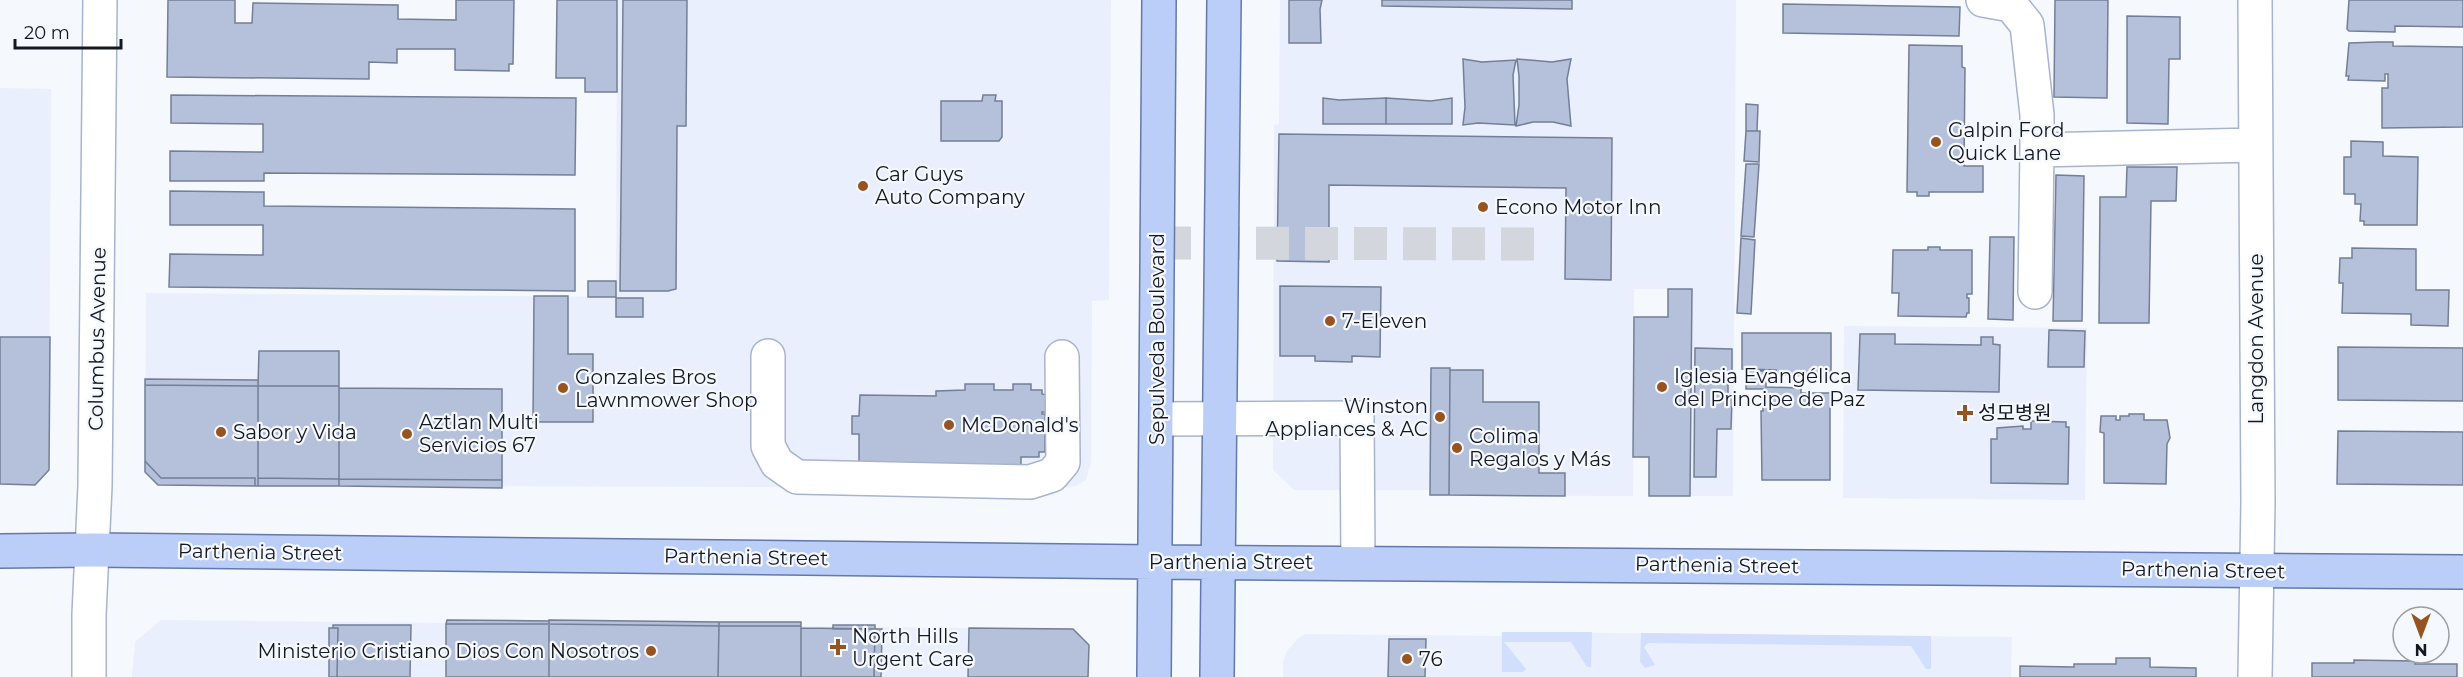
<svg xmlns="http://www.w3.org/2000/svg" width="2463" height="677" font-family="Montserrat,'Noto Sans KR',sans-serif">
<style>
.built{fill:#e9effd}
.green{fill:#d1dffd}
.building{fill:#b5c1db;stroke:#737f97;stroke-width:1.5}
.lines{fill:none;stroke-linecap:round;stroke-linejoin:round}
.minor-tunnel{stroke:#d3d6dc;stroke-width:33;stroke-dasharray:33 16;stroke-linecap:butt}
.minor-casing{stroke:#a8b4cd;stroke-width:36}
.major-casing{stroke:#6379a9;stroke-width:36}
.minor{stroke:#fff;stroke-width:33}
.major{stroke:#bbcef7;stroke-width:33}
.poi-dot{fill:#955420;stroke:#f5f8fd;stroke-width:2}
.labels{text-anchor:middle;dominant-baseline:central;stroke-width:4.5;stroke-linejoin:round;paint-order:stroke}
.poi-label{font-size:20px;fill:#141822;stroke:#f5f8fd;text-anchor:start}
.street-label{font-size:20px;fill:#141822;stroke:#f5f8fd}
</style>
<rect width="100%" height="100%" fill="#f5f8fd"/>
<path class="built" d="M617,0H1111L1109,300L1092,301L1091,463L1086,480L1076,486L1063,488L158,485L145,472L146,293L616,297Z
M1280,0H1736L1733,496H1690L1691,289H1634L1633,496L1430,495V490H1294L1273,470L1274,125L1279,124Z
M0,88L51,89L49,470L35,485L0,484Z
M1844,326L2087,328L2085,500L1843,498Z
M161,620L1073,629L1089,645L1088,677H132L135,642Z
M1502,632L2012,637L2011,677H1283V662L1287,651L1298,638L1305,634L1501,636Z"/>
<path class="green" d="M1502,632H1592L1591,667H1587L1571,642H1504L1526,669L1523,672H1502Z
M1641,633L1931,636V669H1926L1911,646L1648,643L1644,647L1655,665L1645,668L1640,662Z"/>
<path class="building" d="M168,0H235V23H252L253,3L398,5V19L456,20V0H514L513,64H509V71L455,70V49H397V63L369,62V79L167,77Z
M557,0H617V92H585V78H556Z
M623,0H687L686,126H677L676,289L668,291H620Z
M1289,0H1322L1320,9L1321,43H1289Z
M1382,0H1572V9L1382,6Z
M2055,0H2108L2107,98L2054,97Z
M2349,0H2463V27L2395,26V32L2349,31L2347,29Z
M1783,4L1960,7L1959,36L1783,33Z
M2127,16L2180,17V59H2169L2168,124L2127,123Z
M2378,42H2393V46L2463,47V127L2382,128V88H2388V74H2385V81L2348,80L2349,76H2346L2349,43Z
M1909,45L1962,46V67L1965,68L1964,166H1983V192H1929V196H1917V192H1907Z
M1463,59L1482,62L1516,60L1513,75L1515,125L1478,123L1463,125L1465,107Z
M1517,59L1552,62L1571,59L1567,79L1571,126L1553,122H1533L1516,126L1519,105V76Z
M171,95L576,98L575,175L264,173V181H170V151L263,152V124L171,123Z
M983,95H996L995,101H1002V137L999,141H941V101H982Z
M1323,98L1339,100L1386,98V124H1323Z
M1386,98L1431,101L1452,98V124H1386Z
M1746,104L1758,105L1757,131H1746Z
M1746,131H1760L1759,162L1744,161Z
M1279,134L1612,138L1611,280L1565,279L1566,188L1329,185V262L1277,261Z
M2351,141L2383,142V156L2418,157L2417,225H2364V221H2360L2361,204H2355V194H2344V157H2351Z
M1746,164H1759L1754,237L1741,236Z
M2127,167H2177L2176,201H2151L2149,323H2099L2100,197H2126Z
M2056,175L2084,176L2082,321H2053Z
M170,191L264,192V206L575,209V291L169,287L170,254L263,255V225H170Z
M1990,237H2014L2013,320L1988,319Z
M1741,238L1755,240L1751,314L1737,313Z
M1928,247H1940V250H1972V294H1967V298H1969V313H1967L1966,317L1898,316L1899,293H1892L1893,250H1928Z
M2352,248L2416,249V290H2449L2448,326L2411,325V314L2342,313L2343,283H2339L2340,258H2352Z
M588,281H616V297H588Z
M1280,286L1381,287L1380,357L1352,356V362L1315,361V356H1280Z
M1668,289H1692L1690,496H1649V457H1633L1634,317H1668Z
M534,296H568V354H593V422H533Z
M616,298H643V317H616Z
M2049,330L2085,331L2084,367H2048Z
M1742,333H1831V376L1776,375V370L1742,369Z
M1860,334H1895V344L1981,345V337H1993V344L2000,345L1999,392L1858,390Z
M0,337H50L49,470L35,485L0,484Z
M2338,347L2463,348V401L2338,400Z
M1695,348L1732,349V372H1728V398H1732L1731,429H1717L1716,477H1694Z
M259,351H339V386H258Z
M1431,368H1450L1449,495H1430Z
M1450,370H1483V402H1539V473H1565V496L1449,495Z
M1746,371H1766V387L1801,388V393H1830V480H1762L1761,411H1763V389H1746Z
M145,379L258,380V386L145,385Z
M965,384H994V390H1013V384H1031V390H1042V394L1047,395V412H1042V414H1045V452H1039V457H1021V469L859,468V434H852V416H859L860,395L936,396V391L965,390Z
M145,385L258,386V486H255V478H161L145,461Z
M258,386H339V479L258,478Z
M339,388L502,389V480L339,479Z
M2129,414H2144V420H2167L2170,438L2167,444L2166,484L2104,483V433L2100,432L2101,416H2116V420H2120V416H2129Z
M2031,421L2066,422V427H2069L2068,484L1991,483V439H1997V428L2023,426V429H2031Z
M2338,431L2463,432V485L2337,484Z
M145,461L161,478H255V486L158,485L145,472Z
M258,478L339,479V486H258Z
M339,479L502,480V488L339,486Z
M447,620L549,621V624H446Z
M549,620L719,622V626L549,624Z
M719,622H801V626H719Z
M446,624H549V677H446Z
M549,624L719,626L718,677H549Z
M333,625H411L410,677H337L338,628H333Z
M833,625H875V629H833Z
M719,626H801V677H718Z
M329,628H338L337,677H329Z
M801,628L875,629L874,677H801Z
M969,628L1073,629L1089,645L1088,677H968Z
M875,629H882L881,677H874Z
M1389,639H1426L1425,677H1388Z
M2116,658H2150V667L2196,668V677H2020V666L2074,667V664H2116Z
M2354,660L2415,661V664H2457V677H2312V663H2354Z"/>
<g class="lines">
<path class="minor-tunnel" d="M1158,243L1534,244"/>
<g class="minor-casing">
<path id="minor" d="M1983,0L2011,5L2027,25L2037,115V150L2255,145
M2255,0L2258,502L2255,677
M2035,292L2037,150
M768,356V446L777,463L797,477L1030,482L1052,475L1063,462L1062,357
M1157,419L1357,418L1358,563
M89,677V615L95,486L100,0"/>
</g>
<g class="major-casing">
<path id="major" d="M0,551L93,550L1155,562L2463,572
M1154,677L1159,0
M1217,677L1224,0"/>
</g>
<use href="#minor" class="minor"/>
<use href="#major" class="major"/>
</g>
<g class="poi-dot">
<circle cx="1936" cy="142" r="6"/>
<circle cx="863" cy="186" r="6"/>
<circle cx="1483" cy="207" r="6"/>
<circle cx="1330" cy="321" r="6"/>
<circle cx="1662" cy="387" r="6"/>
<circle cx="563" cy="388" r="6"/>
<path d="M1962 404h6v6h6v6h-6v6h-6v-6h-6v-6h6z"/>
<circle cx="1440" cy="417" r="6"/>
<circle cx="949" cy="425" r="6"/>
<circle cx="221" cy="432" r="6"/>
<circle cx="407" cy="434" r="6"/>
<circle cx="1457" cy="448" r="6"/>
<path d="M835 638h6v6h6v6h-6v6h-6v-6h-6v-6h6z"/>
<circle cx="651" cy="651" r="6"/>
<circle cx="1407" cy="659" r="6"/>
</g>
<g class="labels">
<g class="poi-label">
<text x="1948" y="130">Galpin Ford<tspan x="1948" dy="23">Quick Lane</tspan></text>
<text x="875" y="174">Car Guys<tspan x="875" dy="23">Auto Company</tspan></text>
<text x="1495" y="207">Econo Motor Inn</text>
<text x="1342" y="321">7-Eleven</text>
<text x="1674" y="376">Iglesia Evangélica<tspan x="1674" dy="23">del Principe de Paz</tspan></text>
<text x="575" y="377">Gonzales Bros<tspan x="575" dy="23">Lawnmower Shop</tspan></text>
<text x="1428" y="406" text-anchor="end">Winston<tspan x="1428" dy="23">Appliances &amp; AC</tspan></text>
<text x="1978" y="413">성모병원</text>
<text x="419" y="422">Aztlan Multi<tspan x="419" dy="23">Servicios 67</tspan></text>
<text x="961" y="425">McDonald's</text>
<text x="233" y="432">Sabor y Vida</text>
<text x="1469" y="436">Colima<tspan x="1469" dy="23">Regalos y Más</tspan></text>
<text x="852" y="636">North Hills<tspan x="852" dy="23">Urgent Care</tspan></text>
<text x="639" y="651" text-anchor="end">Ministerio Cristiano Dios Con Nosotros</text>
<text x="1419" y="659">76</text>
</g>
<g class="street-label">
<text transform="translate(97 339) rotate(-89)">Columbus Avenue</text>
<text transform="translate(1157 339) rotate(-90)">Sepulveda Boulevard</text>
<text transform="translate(2256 339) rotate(-90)">Langdon Avenue</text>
<text transform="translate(260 552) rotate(1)">Parthenia Street</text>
<text transform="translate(746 557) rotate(1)">Parthenia Street</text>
<text x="1231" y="562">Parthenia Street</text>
<text transform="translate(1717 565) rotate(1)">Parthenia Street</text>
<text transform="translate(2203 570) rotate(1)">Parthenia Street</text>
</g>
</g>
<g transform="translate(2421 635) rotate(180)"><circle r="28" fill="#f5f8fd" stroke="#9b9ea5" stroke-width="1.5"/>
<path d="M0-4.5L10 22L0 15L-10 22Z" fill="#955420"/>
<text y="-9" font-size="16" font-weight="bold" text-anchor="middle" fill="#141822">N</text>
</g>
<path d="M15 39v9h106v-9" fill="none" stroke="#141822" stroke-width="3"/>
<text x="24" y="39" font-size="18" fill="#141822" stroke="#f5f8fd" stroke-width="4.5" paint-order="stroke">20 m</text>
</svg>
